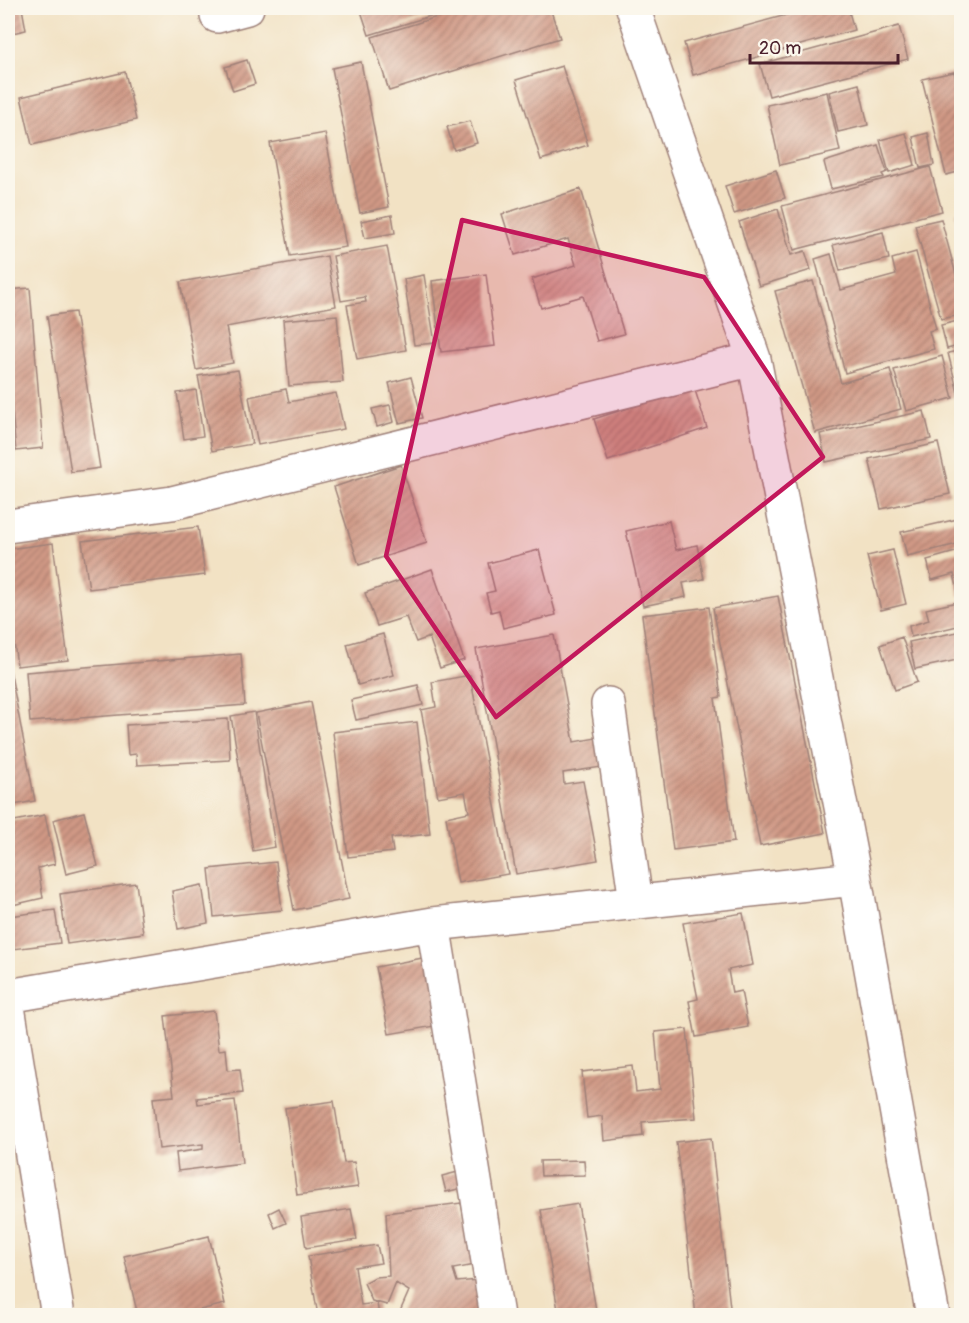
<svg xmlns="http://www.w3.org/2000/svg" width="969" height="1323" font-family="Pangolin,sans-serif">
<style>
.building{fill:url(#building-hatch)}
.lines{fill:none;stroke-linecap:round;stroke-linejoin:round}
.minor-casing{stroke:#9e8078;stroke-width:36}
.minor{stroke:#fff;stroke-width:33}
.marked{fill:#c2185b;fill-opacity:0.2;stroke:#c2185b;stroke-width:4.5;stroke-linejoin:round}
</style>
<defs>
<pattern id="building-hatch" width="6" height="6" patternUnits="userSpaceOnUse" patternTransform="scale(1.5)"><rect width="6" height="6" fill="#d09985"/><path d="M-1 1l2-2M0 6l6-6M5 7l2-2" fill="none" stroke="#ab7c6d"/></pattern>
</defs>
<rect width="100%" height="100%" fill="#fbf7ec"/>
<filter id="ink" filterUnits="userSpaceOnUse"><feTurbulence type="fractalNoise" baseFrequency=".0167" numOctaves="2"/><feDisplacementMap in="SourceGraphic" scale="12" xChannelSelector="R" yChannelSelector="G"/><feConvolveMatrix kernelMatrix="1 2 1 2 8 2 1 2 1" color-interpolation-filters="sRGB"/></filter>
<filter id="wash" filterUnits="userSpaceOnUse"><feTurbulence type="fractalNoise" baseFrequency=".008" numOctaves="4" result="noise"/><feDisplacementMap in="SourceGraphic" scale="24" xChannelSelector="R" yChannelSelector="G"/><feGaussianBlur stdDeviation="1.35" result="paint"/><feColorMatrix in="noise" values="0 0 0 0 0 0 0 0 0 0 0 0 0 0 0 0 0 1.4 0 .05"/><feComposite in="paint" operator="in"/></filter>
<g filter="url(#wash)">
<rect width="100%" height="100%" fill="#f2e2c4"/>
<g id="blocks">
<path class="building" d="M8,8H22L26,30L8,34Z
M360,8H456L369,35Z
M466,8H550L560,38L389,91L372,37Z
M812,8H848L854,30L693,75L684,43Z
M899,26L908,59L769,96L760,64Z
M247,60L255,84L233,91L225,67Z
M361,62L389,207L360,213L332,68Z
M562,66L588,145L541,160L516,80Z
M125,72L136,120L32,145L21,97Z
M954,72L958,85H962V171L946,175L922,79Z
M859,84L868,125L838,132L829,92Z
M827,92L840,151L780,165L767,105Z
M470,121L477,143L454,150L447,127Z
M325,133L346,247L290,256L270,143Z
M906,133L915,165L889,173L880,140Z
M928,133L934,165L920,168L913,137Z
M878,145L887,172L882,174L884,177L831,189L824,162Z
M930,167L942,211L794,250L782,206Z
M776,170L785,198L734,214L725,186Z
M581,189L624,334L597,341L583,296L541,308L532,279L576,265L568,239L515,255L502,214Z
M778,209L791,255L805,251L811,270L759,286L739,222Z
M962,211V232H961L955,213Z
M392,215L395,233L365,238L361,221Z
M941,219L962,297V315L941,319L915,225Z
M883,232L889,259L840,271L833,245Z
M387,246L406,350L357,359L347,305L366,302L365,297L341,301L333,256Z
M916,252L936,329L929,331L934,349L845,373L815,259L831,254L841,290L896,275L892,259Z
M327,256L336,306L226,327L233,363L196,370L180,282Z
M486,274L495,346L441,352L432,281Z
M424,275L435,343L414,345L404,279Z
M813,281L841,383L890,369L901,409L815,433L775,291Z
M30,288L43,448L16,451L11,402L8,403V290Z
M75,312L100,468L71,472L47,316Z
M337,315L343,382L289,386L283,320Z
M962,320V345L947,349L941,325Z
M962,350V396L959,397L948,353Z
M942,356L953,398L906,411L894,370Z
M238,370L252,444L212,451L198,376Z
M411,377L422,418L399,423L389,383Z
M694,387L707,428L608,461L594,419Z
M286,389L289,402L336,393L344,429L258,445L249,397Z
M196,390L203,436L184,439L177,393Z
M390,405L394,422L377,427L372,409Z
M924,411L931,439L826,462L820,434Z
M938,443L950,494L881,509L869,459Z
M401,465L427,543L359,565L334,487Z
M962,518V543L907,556L901,532Z
M669,521L676,550L697,545L704,579L683,583L686,597L643,606L626,531Z
M198,527L205,575L89,589L82,541Z
M53,543L68,660L17,666L8,594V549Z
M539,550L556,615L503,628L499,610L491,612L486,593L495,591L488,563Z
M893,550L906,604L881,610L867,556Z
M962,550V595L959,596L954,574L932,580L927,560Z
M432,569L464,660L440,668L429,637L416,642L406,617L377,626L365,593Z
M778,596L825,833L760,846L713,608Z
M962,601V625L911,637L909,626L929,620L926,609Z
M709,607L721,697L715,698L734,842L673,850L642,615Z
M962,631V659L915,669L909,642Z
M383,634L394,675L358,685L347,644Z
M554,635L574,742L596,738L602,767L563,773L564,784L583,781L598,860L516,874L476,649Z
M902,637L917,682L895,690L880,645Z
M241,654L245,705L30,722L26,672Z
M8,659L35,801L8,806Z
M470,675L508,874L458,883L446,817L469,812L465,792L438,797L421,710L436,707L432,682Z
M418,685L423,705L356,720L351,700Z
M311,702L349,899L294,910L256,713Z
M254,712L275,847L253,851L231,716Z
M228,719L230,760L137,765L136,754L128,755L126,725Z
M417,722L430,834L391,838L393,852L348,857L333,732Z
M84,812L98,866L66,874L53,820Z
M45,815L55,864L38,868L43,898L8,906V837L12,836L9,822Z
M276,862L282,910L214,917L209,869Z
M136,883L143,933L67,944L60,894Z
M202,885L208,923L178,929L172,891Z
M55,910L60,943L13,949L9,916Z
M743,913L753,965L728,970L732,993L741,991L748,1027L696,1037L689,1001L698,999L683,923Z
M962,945V964H961L957,946Z
M433,956L446,1024L389,1034L376,967Z
M214,1011L219,1050L226,1049L228,1070L240,1069L243,1093L197,1098L198,1104L235,1100L242,1163L178,1171L176,1153L203,1149V1144L159,1149L153,1098L174,1096L165,1016Z
M687,1029L696,1118L642,1122L643,1136L604,1141L602,1116L587,1118L582,1072L633,1066L636,1092L660,1089L655,1032Z
M334,1101L344,1163L354,1162L358,1187L297,1195L285,1108Z
M711,1138L731,1316H696L676,1142Z
M584,1160L585,1175L541,1176L540,1161Z
M466,1170L470,1186L446,1192L442,1176Z
M461,1203L475,1265L453,1269L457,1282L478,1280L485,1316H398L409,1291L396,1283L387,1305L372,1301L364,1283L375,1277L389,1276L386,1213Z
M578,1204L597,1316H559L541,1210Z
M279,1208L286,1223L275,1228L269,1213Z
M351,1209L357,1240L306,1248L301,1217Z
M209,1236L225,1304L175,1316H138L124,1256Z
M377,1245L381,1263L355,1267L361,1305L377,1303L379,1316H318L308,1256Z"/>
</g>
</g>
<g filter="url(#ink)">
<use href="#blocks" fill-opacity="0" stroke="#9e8078" stroke-width="1.5"/>
<g class="lines">
<g class="minor-casing">
<path id="minor" d="M633,8L754,359L855,879L933,1316
M217,16L247,8
M8,526L172,503L754,359
M608,704L636,902
M433,924L497,1316
M8,996L433,924L855,879
M8,1007L58,1316"/>
</g>
<use href="#minor" class="minor"/>
</g>
</g>
<path class="marked" d="M462,220L704,277L823,457L496,717L386,556Z"/>
<rect width="969" height="1323" fill="none" stroke="#fbf7ec" stroke-width="30"/>
<path d="M750 54v9h148v-9" fill="none" stroke="#4a1f2b" stroke-width="3"/>
<text x="759" y="54" font-size="18" fill="#4a1f2b" stroke="#fbf7ec" stroke-width="4.5" paint-order="stroke">20 m</text>
</svg>
